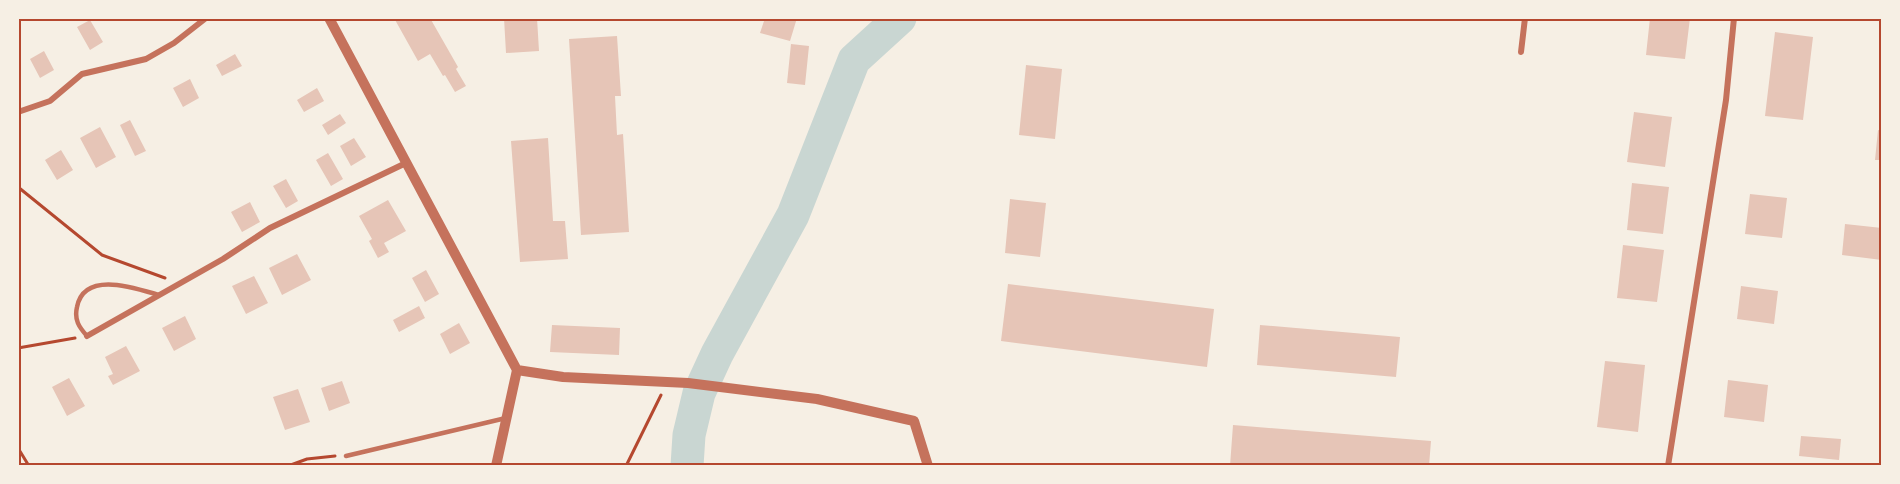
<svg xmlns="http://www.w3.org/2000/svg" width="1900" height="484" font-family="Manrope,sans-serif">
<style>
.lines{fill:none;stroke-linecap:round;stroke-linejoin:round}
.river{stroke:#c9d6d2;stroke-width:33}
.building{fill:#e6c5b7}
.path{stroke:#b5482f;stroke-width:3}
.service{stroke:#c5725c;stroke-width:4.5}
.minor{stroke:#c5725c;stroke-width:6}
.tertiary{stroke:#c5725c;stroke-width:10}
.neatline{fill:none;stroke:#b5482f;stroke-width:2}
</style>
<rect width="100%" height="100%" fill="#f6efe4"/>
<g class="lines">
<path class="river" d="M687,466L689,435L699,393L717,354L793,215L854,60L900,18"/>
</g>
<path class="building" d="M394,18H430L458,67L456,69L466,86L455,92L445,75L443,76L430,54L418,61Z
M504,18H537L539,51L506,53Z
M765,18H797L790,41L760,33Z
M1650,18H1690L1685,59L1646,55Z
M90,20L103,42L90,50L77,27Z
M1775,32L1813,37L1803,120L1765,116Z
M617,36L621,96H615L617,135L623,134L629,232L581,235L569,39Z
M791,44L809,46L805,85L787,83Z
M44,51L54,70L40,78L30,59Z
M235,54L242,66L222,76L216,65Z
M1026,65L1062,69L1055,139L1019,135Z
M190,79L199,98L183,107L173,88Z
M317,88L324,101L304,112L297,100Z
M1634,112L1672,117L1665,167L1627,162Z
M340,114L346,123L328,135L322,125Z
M130,120L146,151L135,156L120,125Z
M100,127L116,157L96,168L80,138Z
M1878,130L1882,131V160H1875Z
M354,138L366,157L351,166L340,146Z
M548,138L553,221H565L568,259L520,262L511,141Z
M61,150L73,170L57,180L45,160Z
M328,153L343,179L331,186L316,160Z
M286,179L298,201L286,208L273,186Z
M1632,183L1669,187L1663,234L1627,230Z
M1750,194L1787,198L1782,238L1745,234Z
M1010,199L1046,203L1040,257L1005,253Z
M388,200L406,231L384,243L389,252L378,258L369,241L372,239L359,216Z
M250,202L260,222L242,232L231,212Z
M1845,224L1882,228V260L1842,255Z
M1623,245L1664,250L1657,302L1617,298Z
M297,254L311,280L282,295L269,268Z
M426,270L439,294L425,302L412,278Z
M254,276L268,303L246,314L232,286Z
M1008,284L1214,309L1207,367L1001,341Z
M1741,286L1778,291L1774,324L1737,319Z
M419,306L425,318L399,332L393,320Z
M185,316L196,339L174,351L162,328Z
M459,323L470,343L450,354L440,334Z
M552,325L620,328L619,355L550,352Z
M1260,325L1400,337L1396,377L1257,365Z
M126,346L140,371L113,385L108,376L113,374L105,357Z
M1605,361L1645,365L1638,432L1597,427Z
M69,378L85,406L67,416L52,387Z
M1728,380L1768,385L1764,422L1724,417Z
M342,381L350,403L329,411L321,388Z
M298,389L310,422L285,430L273,397Z
M1233,425L1431,441L1429,466H1230Z
M1801,436L1841,439L1839,460L1799,456Z"/>
<g class="lines">
<path class="path" d="M18,187L102,255L165,278
M18,348L75,338
M18,448L29,466
M288,466L307,459L335,456
M626,466L661,395"/>
<path class="service" d="M87,336C79,327 74,320 77,307C84,270 135,288 159,295
M346,456L506,418"/>
<path class="minor" d="M1521,52L1525,18
M18,112L50,101L82,74L146,59L174,43L206,18
M87,336L223,259L270,228L406,163
M1668,466L1726,100L1734,18"/>
<path class="tertiary" d="M329,18L517,370
M517,370L563,377L688,383L817,399L914,421L928,466
M496,466L517,370"/>
</g>
<rect width="1900" height="484" fill="none" stroke="#f6efe4" stroke-width="39"/>
<rect x="20" y="20" width="1860" height="444" class="neatline"/>
</svg>
